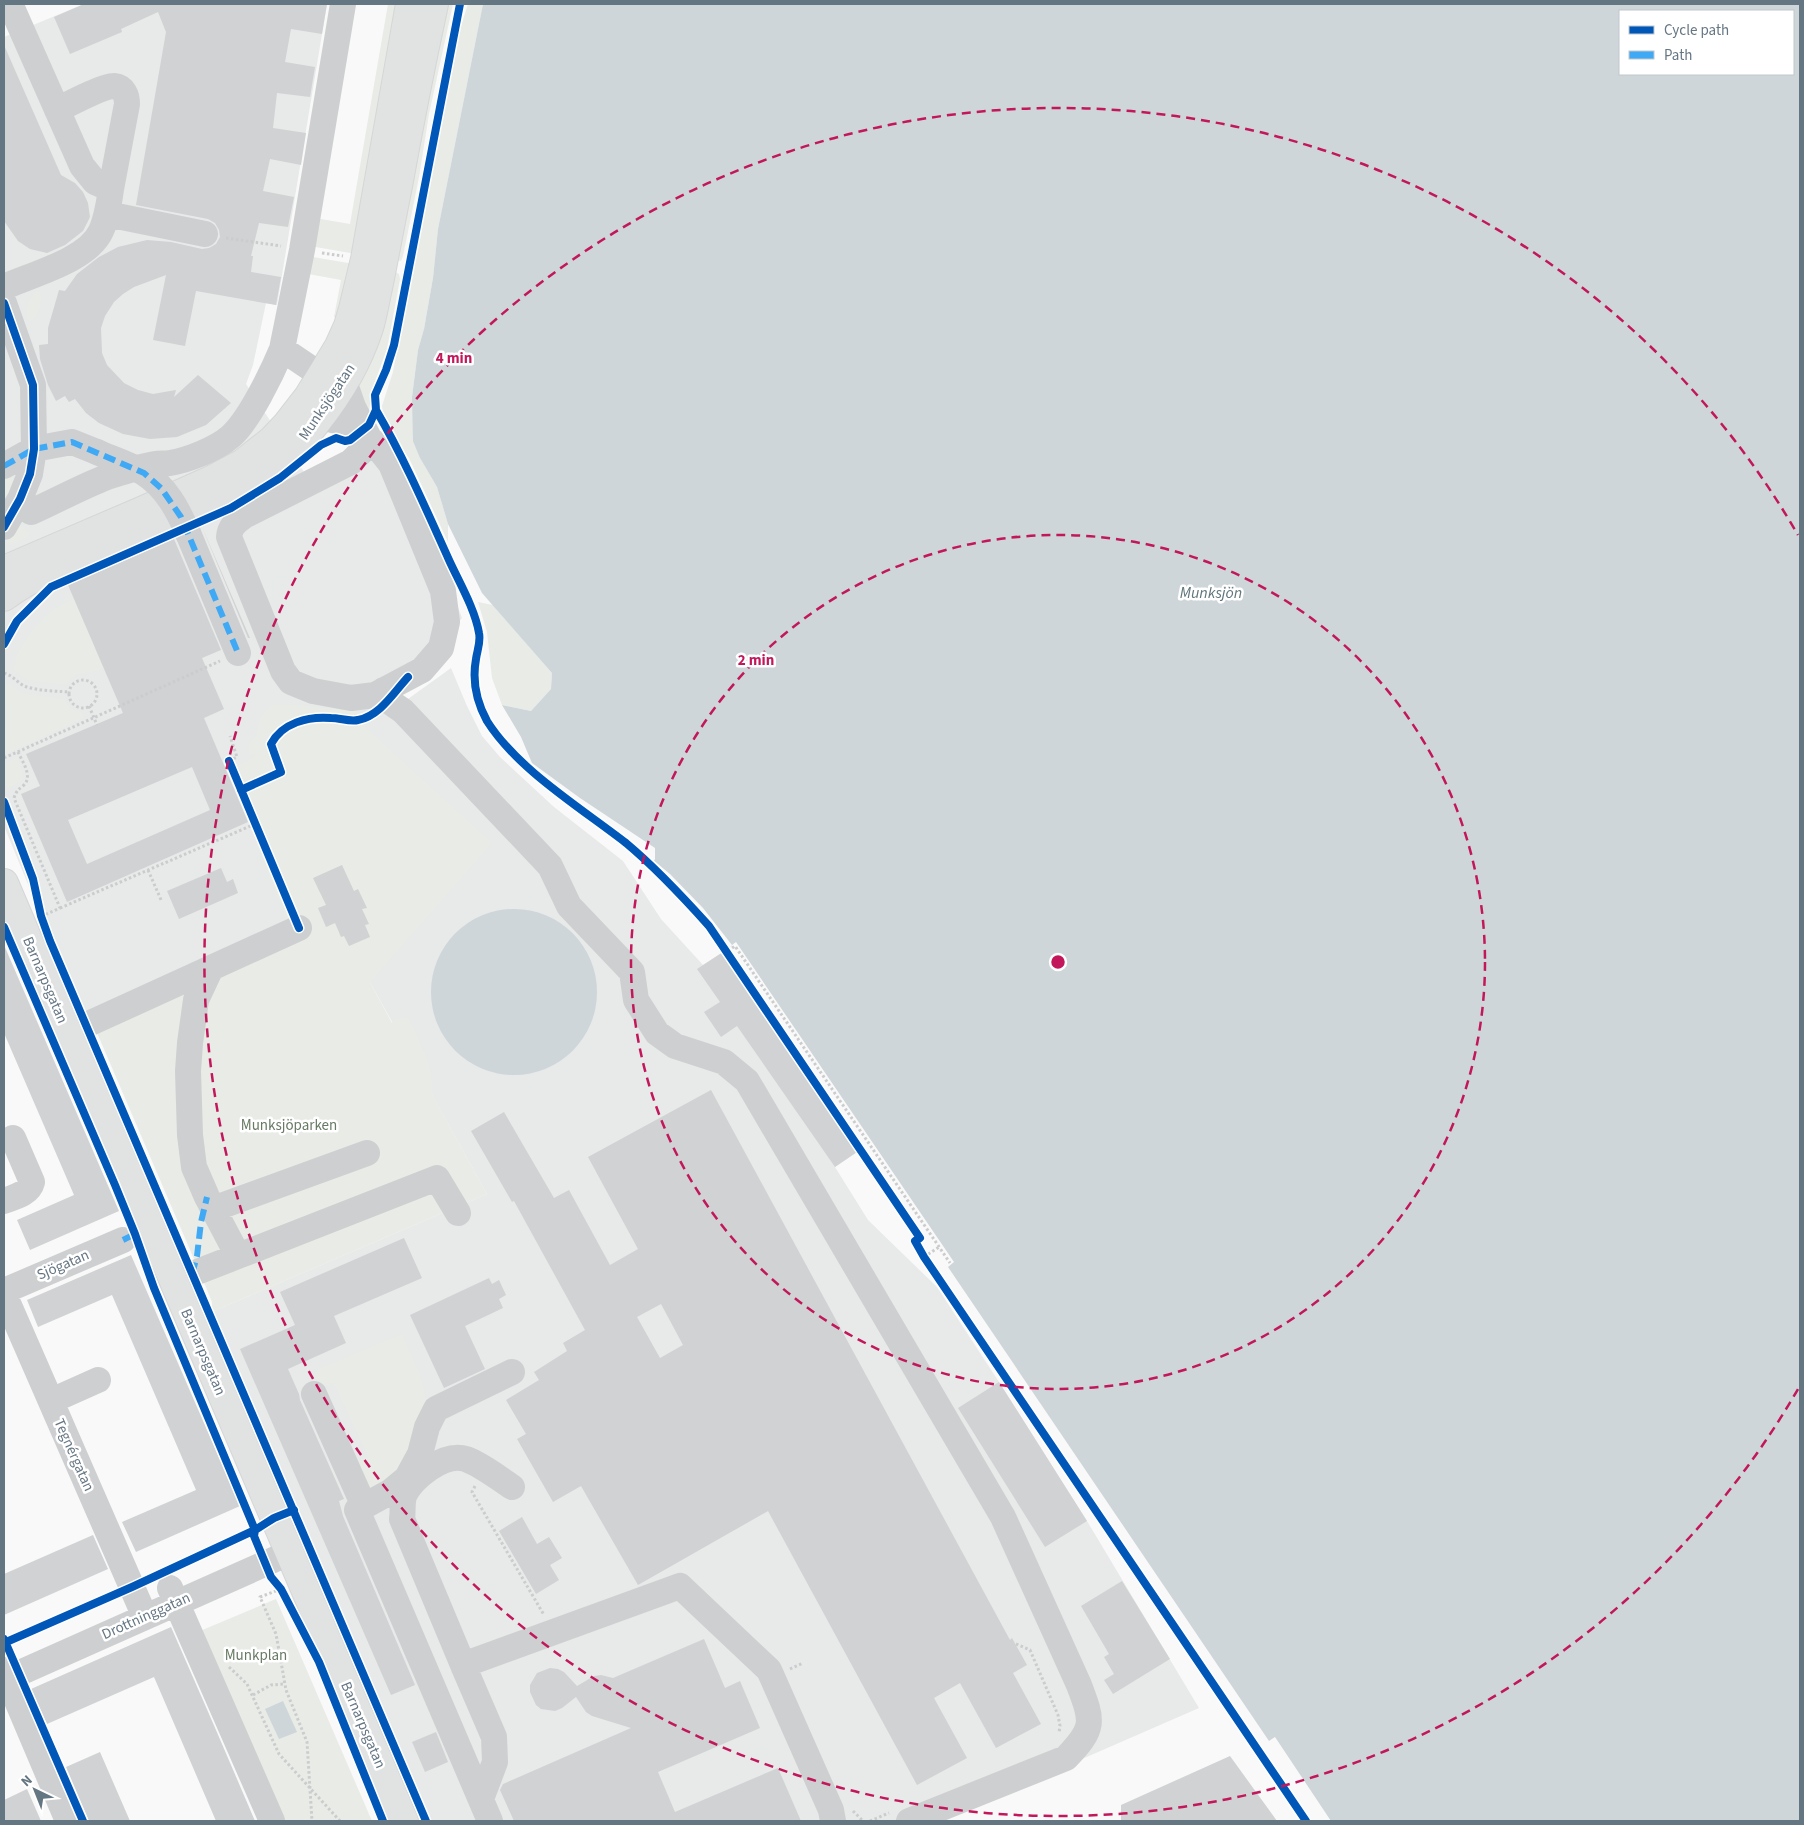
<svg xmlns="http://www.w3.org/2000/svg" width="1804" height="1825" font-family="'Source Sans 3',sans-serif">
<style>
.built{fill:#e8e9e9}
.green{fill:#e8ebe6}
.water{fill:#ced6d9;fill-rule:evenodd}
.pier{fill:#f9f9f9}
.building{fill:#d0d2d3;fill-rule:evenodd}
.lines{fill:none;stroke-linecap:round;stroke-linejoin:round}
.major-casing{stroke:#d5d6d7;stroke-width:30}
.path{stroke:#cbcccd;stroke-width:3;stroke-dasharray:2.5 2.5;stroke-linecap:butt}
.minor{stroke:#cecfd0;stroke-width:26}
.major{stroke:#e1e2e2;stroke-width:28}
.minor-bridge{stroke:#cecfd0;stroke-width:26}
.quiet{stroke:#3fa9f5;stroke-width:6;stroke-dasharray:12 6;stroke-linecap:butt}
.cycleway-casing{stroke:#fff;stroke-width:11}
.cycleway{stroke:#0057b8;stroke-width:8}
.ring{fill:none;stroke:#c2185b;stroke-width:2.5;stroke-dasharray:9 6}
.labels{text-anchor:middle;dominant-baseline:central;stroke-width:5;stroke-linejoin:round;paint-order:stroke}
.street-label{font-size:15px;fill:#657683;stroke:#fff}
.park-label{font-size:15px;fill:#687a64;stroke:#fff}
.water-label{font-size:16px;font-style:italic;fill:#60757c;stroke:#fff}
.centre{fill:#c2185b;stroke:#fff;stroke-width:2.5}
.ring-label{font-size:15px;text-anchor:middle;font-weight:bold;fill:#c2185b;stroke:#fff;stroke-width:5;stroke-linejoin:round;paint-order:stroke}
</style>
<rect width="100%" height="100%" fill="#f9f9f9"/>
<path class="built" d="M84,4H327L277,305L266,303L253,365L246,384L304,472L376,434L446,575L462,618L384,714L400,717L408,699L451,668L467,706L482,736L500,757L554,807L623,861L661,919L703,965L723,952L860,1150L835,1167L868,1220L937,1287L999,1382L1087,1521L1199,1708L940,1821H429L212,1312L487,1194L370,982L86,1025L4,826V37Z"/>
<path class="green" d="M388,4H400L356,254L310,246L315,218L350,224Z
M446,4H453L429,114L419,177L403,256L401,261L397,260Z
M468,4H483L438,229L433,278L424,329L418,350L412,397L420,458L437,487L448,524V542L409,458L396,441L384,418L382,406L393,372L447,90L458,36Z
M307,256L354,264L340,319L334,317L341,280L303,273Z
M394,271L399,274L400,279L387,349L373,387L369,411L366,418L358,379Z
M36,291L40,292C43,301 39,318 29,322C23,312 29,299 36,291Z
M4,471L13,476L15,482L4,511Z
M15,522L31,533L28,537L9,546L4,540Z
M74,599L104,667C100,669 95,672 91,672C80,674 72,673 67,685L27,680L14,670C14,650 40,618 56,608C61,604 68,602 74,599Z
M478,602L493,605L552,673L551,689L531,711L502,705L492,678L487,632Z
M5,683L10,684L21,693L64,699L70,708L82,712L84,718L4,755L6,705L4,701Z
M295,704L363,712L365,727L492,843L370,982L392,1023L396,1019L408,1017C419,1041 435,1067 432,1094L487,1194L212,1312V1302L203,1280L95,1028L294,939L227,770L249,760L255,755L254,754L250,755L248,744L257,735C257,724 263,709 274,705C280,704 288,705 295,704Z
M18,757L23,775L22,780L6,790L4,785V764Z
M402,1334L421,1377L425,1395L426,1413L408,1465L371,1493L353,1463L368,1456L334,1383L319,1389L314,1375L318,1369Z
M276,1599L372,1821H282L200,1631Z"/>
<path class="water" d="M483,4H1800V1821H1331L1275,1737L1269,1741L948,1267L954,1262L736,942L723,952L702,923L648,871L655,859V848L580,798L532,763L521,737L502,705L531,711L551,689L552,673L482,593L448,524L437,487L420,458L413,441L412,397L418,350L424,329L433,278L438,229ZM1620,11H1793V74H1620Z
M431 992a83 83 0 1 1 166 0a83 83 0 1 1-166 0Z
M283,1701L297,1732L279,1739L265,1709Z"/>
<path class="pier" d="M652,859L670,874L703,908L732,945L723,952L702,923L645,870Z"/>
<path class="building" d="M84,4H327L322,34L291,29L285,62L315,67L310,97L277,93L273,128L306,133L301,165L270,159L263,191L294,197L288,227L259,223L251,256H253L251,272L281,277L276,305L196,291L185,346L153,340L166,275L134,287L123,294L114,302L105,316L101,328L102,353L107,365L124,383L138,390L153,394L176,390L174,397L198,375L231,403L206,425L177,437L150,439L123,434L99,423L86,413L75,399L69,402L65,396L56,401L48,385L40,359L39,345L48,344V328L59,290L65,291L77,274L99,257L118,247L147,240L171,242L202,249L209,248L216,244L220,237L219,230L215,223L208,219L136,205L166,32L158,12L121,29L122,32L70,54L54,17Z
M4,45L61,175L75,183L83,192L88,203L90,217L83,231L65,245L47,253L30,249L18,241L4,221Z
M202,527L250,638H248Z
M174,539L221,650L202,658L224,709L204,718L248,822L67,902L21,794L40,786L26,754L123,713L68,585ZM192,767L210,810L87,864L68,820Z
M342,865L354,891L358,889L367,908L362,909L369,924L365,925L370,937L349,946L344,936L341,937L335,923L326,927L318,908L326,905L313,878Z
M221,868L227,882L233,879L238,893L179,919L167,891Z
M4,945L119,1211L30,1250L17,1220L74,1195L4,1033Z
M723,952L860,1150L835,1167L737,1026L721,1037L704,1012L720,1002L697,969Z
M711,1090L1010,1640L1012,1638L1027,1665L1013,1673L1041,1724L996,1748L960,1683L934,1698L967,1758L917,1785L768,1511L638,1585L581,1486L553,1502L517,1439L526,1434L506,1400L539,1380L534,1372L567,1351L563,1343L585,1330L514,1201L512,1202L471,1131L504,1112L554,1198L569,1190L610,1265L638,1249L588,1157ZM661,1304L683,1345L660,1358L637,1317Z
M404,1238L422,1278L334,1316L346,1343L288,1369L299,1394L300,1400L344,1499L339,1501L343,1516L415,1685L391,1695L240,1349L295,1325L280,1292Z
M131,1255L240,1506L136,1552L122,1522L196,1490L112,1295L38,1327L27,1300Z
M489,1278L492,1284L499,1280L506,1295L499,1299L503,1308L465,1326L485,1369L444,1388L410,1315Z
M999,1382L1087,1521L1045,1547L958,1408Z
M522,1517L537,1544L549,1537L562,1558L550,1565L559,1580L536,1594L499,1531Z
M93,1535L108,1569L4,1615V1574Z
M1122,1581L1170,1659L1113,1694L1104,1680L1114,1674L1104,1657L1109,1654L1081,1606Z
M171,1627L216,1730L255,1821H216L154,1677L47,1724L31,1689Z
M704,1639L725,1688L740,1681L760,1728L658,1772L675,1812L778,1768L801,1821H514L500,1790L503,1784L631,1728L592,1716L586,1712L576,1697L562,1708L555,1711L541,1709L536,1705L530,1692V1685L537,1673L550,1668L558,1669L564,1672L577,1686L594,1676L601,1675L613,1678Z
M436,1732L448,1762L425,1772L412,1742Z
M100,1752L130,1821H89L66,1767Z
M1230,1756L1277,1821H1121V1805Z
M27,1789L41,1821H4V1800Z"/>
<g class="lines">
<g class="major-casing">
<path id="major" d="M4,570L139,512L211,480L243,463L272,440L287,424L308,397L339,346L348,326L353,309L365,259L410,4
M4,597C35,573 73,561 109,547C152,531 195,515 235,494C293,463 349,390 369,328C373,315 375,301 378,288C385,254 391,220 398,186C409,125 421,64 434,4
M4,883L404,1821"/>
</g>
<path class="path" d="M226,238L281,246
M322,253L343,256
M4,673C12,675 17,682 24,686C38,691 55,691 69,692
M69 694a14 14 0 1 1 28 0a14 14 0 1 1-28 0Z
M89,706L97,725
M18,752C22,761 33,776 24,785C19,789 16,791 14,798L60,908L42,916
M4,758L220,661
M229,761L237,757L230,736
M148,870L162,902
M60,908L255,824
M728,951L735,946L950,1263
M924,1257L939,1247
M475,1486L472,1492L544,1615
M281,1589L260,1597L276,1634L286,1690L307,1742L312,1821
M1016,1644L1030,1650L1058,1715L1060,1726L1059,1733
M229,1667L247,1684L279,1754L340,1821
M790,1669L803,1663
M253,1695L271,1685L284,1684
M853,1811L863,1821
M870,1821L889,1813"/>
<path class="minor" d="M12,8L82,166L95,182L111,189L127,104C127,96 124,87 114,86C103,86 69,104 57,110
M107,214L205,234
M4,287C33,274 88,260 101,231C107,218 109,203 111,189
M4,303L33,385L34,449L30,474L20,499L4,527
M282,349L302,250L343,4
M344,381L353,407L369,438
M319,418C353,420 371,438 391,464L443,591L447,622L441,648L422,670L375,695L351,698L313,691L291,682L283,671L229,537C230,526 236,522 244,516L351,462L372,441
M4,466L34,449L72,442L97,452
M31,512C56,501 81,487 107,477C122,472 140,467 155,464C160,463 165,464 170,463C188,460 216,449 230,437C249,421 272,373 282,349L322,376
M188,533L238,653
M384,690L390,702L403,711L550,866L569,906L632,972L636,1000L657,1033L675,1046L724,1062L747,1081L1003,1517L1079,1685C1093,1722 1095,1728 1066,1758L909,1821
M86,1025L299,928
M4,1201C14,1197 29,1194 32,1182L13,1138
M213,1209L367,1153
M238,1256L437,1178L458,1213
M172,1280L192,1274L238,1256L207,1197L194,1167L190,1135L188,1071L190,1043L196,1000L211,968
M4,1291L123,1240
M4,1294L145,1617
M314,1394L364,1506
M51,1401L98,1380
M170,1588L272,1821
M463,1665L402,1519C403,1513 402,1503 404,1496C412,1477 445,1452 466,1459C482,1465 497,1477 512,1487
M4,1670L68,1821
M4,1680L289,1553
M481,1799L495,1762L494,1737L463,1665L680,1586L769,1670L831,1810L833,1821
M490,1821L357,1510L390,1492L407,1478L420,1454L427,1427L436,1409L512,1372"/>
<use href="#major" class="major"/>
<path class="minor-bridge" d="M97,452C112,459 130,464 144,473C166,487 178,510 188,533"/>
<path class="quiet" d="M4,466L34,449L72,442L144,473L161,488L181,517L238,653
M123,1240L135,1234
M192,1274L197,1256L201,1222L207,1197"/>
<g class="cycleway-casing">
<path id="cycleway" d="M4,303L33,385L34,449L30,474L20,499L4,527
M376,410C404,458 426,509 449,560C459,582 475,609 479,633C481,642 477,651 476,659C472,681 476,701 487,721C517,769 581,808 626,843C656,868 683,897 709,926L920,1238L915,1241L924,1257L1306,1821
M4,644L17,621L51,587L231,508L280,478L321,445L336,438L345,441L350,440L369,425L376,410L375,395L386,370L394,345L460,4
M229,761L299,928
M241,790L281,772L271,744C282,723 308,716 331,718C340,718 350,722 358,720C380,716 394,692 408,677
M4,802L33,879L41,916L50,941L426,1821
M4,927L115,1185L135,1234L154,1288L255,1530L254,1536L271,1577L281,1589L319,1662L383,1821
M4,1639L83,1821
M4,1643L132,1587L255,1530L274,1518L294,1510"/>
</g>
<use href="#cycleway" class="cycleway"/>
</g>
<g class="ring">
<circle cx="1058" cy="962" r="427"/>
<path d="M1798 1389A854 854 0 1 1 1798 535"/>
</g>
<g class="labels">
<g class="street-label">
<text transform="translate(327 402) rotate(-56)">Munksjögatan</text>
<text transform="translate(45 980) rotate(67)">Barnarpsgatan</text>
<text transform="translate(63 1265) rotate(-23)">Sjögatan</text>
<text transform="translate(203 1352) rotate(67)">Barnarpsgatan</text>
<text transform="translate(74 1455) rotate(66)">Tegnérgatan</text>
<text transform="translate(146 1616) rotate(-24)">Drottninggatan</text>
<text transform="translate(363 1725) rotate(67)">Barnarpsgatan</text>
</g>
<g class="park-label">
<text x="289" y="1125">Munksjöparken</text>
<text x="256" y="1655">Munkplan</text>
</g>
<g class="water-label">
<text x="1211" y="593">Munksjön</text>
</g>
</g>
<circle cx="1058" cy="962" r="8" class="centre"/>
<g class="ring-label">
<text x="454" y="363">4 min</text>
<text x="756" y="665">2 min</text>
</g>
<rect width="1804" height="1825" fill="none" stroke="#657683" stroke-width="10"/>
<rect x="1619" y="10" width="175" height="65" fill="#ffffff" stroke="#c1c8cd"/>
<rect x="1629" y="26" width="25" height="8" fill="#0057b8" stroke="#c1c8cd"/>
<text x="1664" y="35" font-size="15" fill="#657683">Cycle path</text>
<rect x="1629" y="51" width="25" height="8" fill="#3fa9f5" stroke="#c1c8cd"/>
<text x="1664" y="60" font-size="15" fill="#657683">Path</text>
<g transform="translate(35 1790) rotate(317)" stroke="#ffffff" stroke-width="4" paint-order="stroke">
<path d="M0-4L9 19L0 12L-9 19Z" fill="#657683"/>
<text y="-8" font-size="14" font-weight="bold" text-anchor="middle" fill="#657683">N</text>
</g>
</svg>
